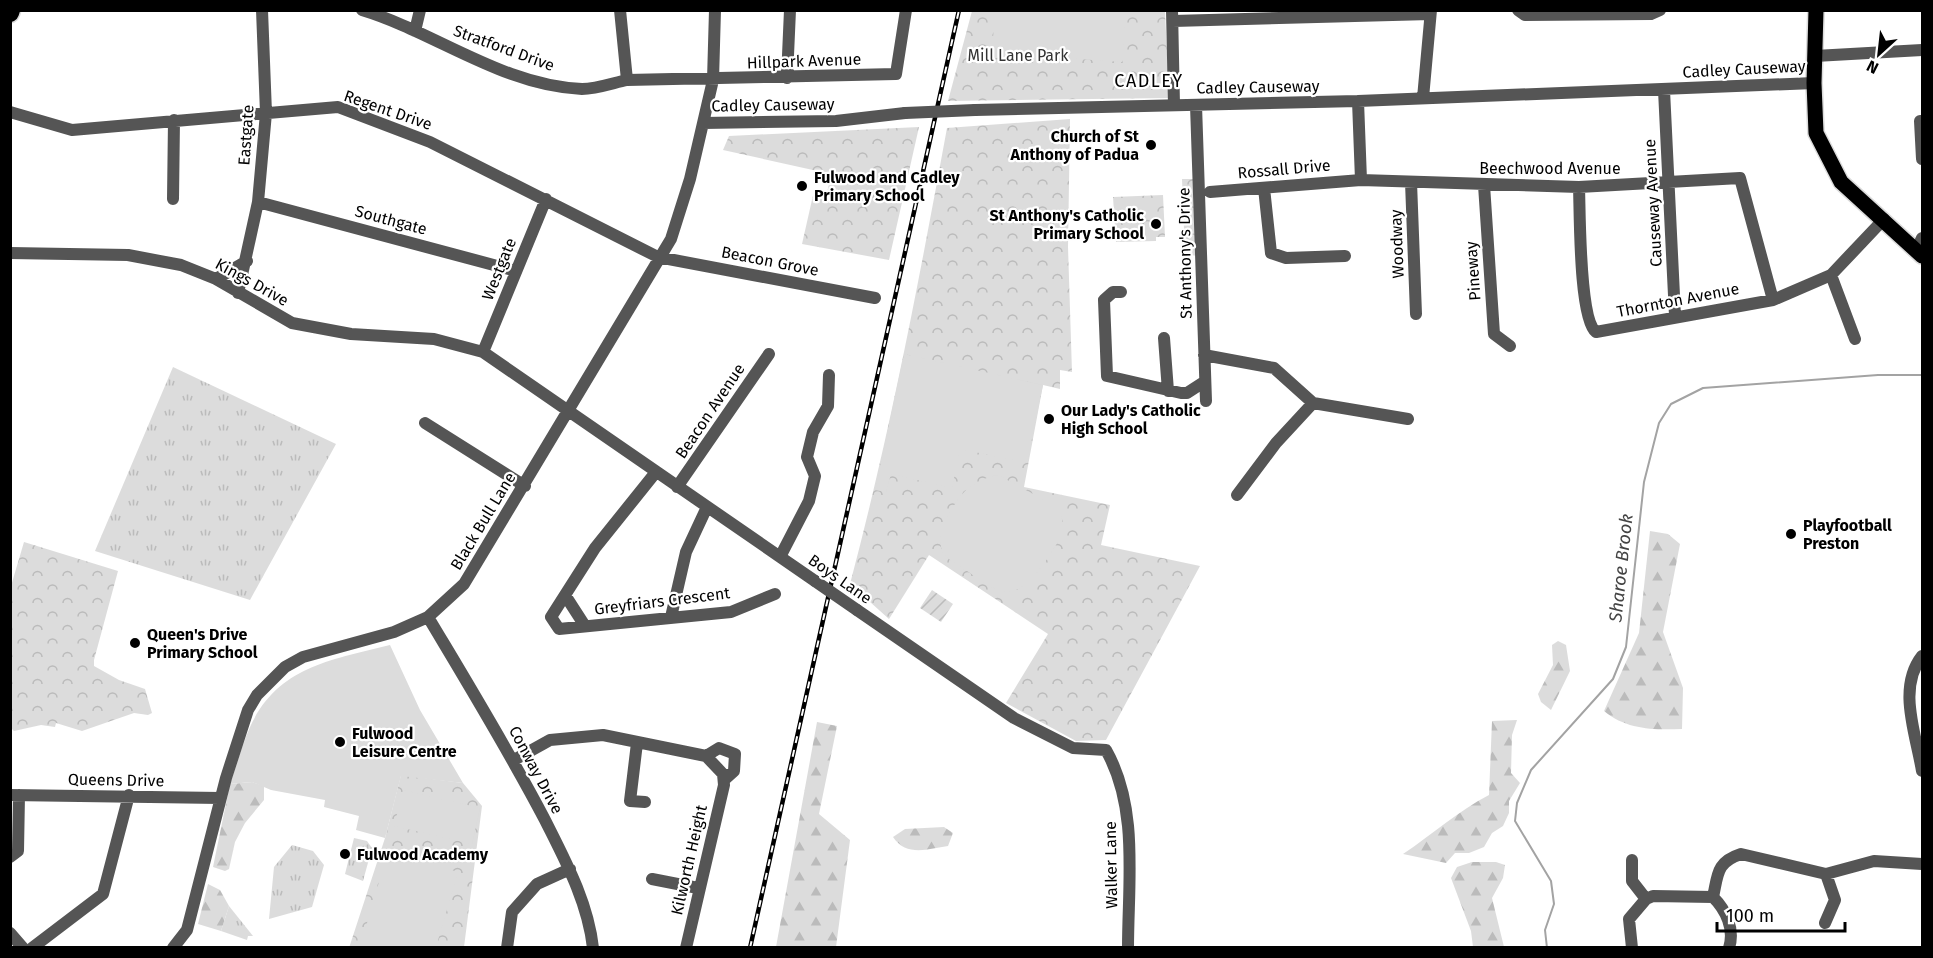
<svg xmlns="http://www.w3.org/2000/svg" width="1933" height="958" font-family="'Fira Sans',sans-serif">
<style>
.grass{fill:url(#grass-tufts)}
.forest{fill:url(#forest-firs)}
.park{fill:url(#park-crowns)}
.garden{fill:url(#garden-furrows)}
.pitch{fill:#dcdcdc}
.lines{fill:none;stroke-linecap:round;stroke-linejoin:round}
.stream{stroke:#a3a3a3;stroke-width:2}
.major-casing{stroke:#dbdbdb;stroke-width:18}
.highway-casing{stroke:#dbdbdb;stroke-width:21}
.minor{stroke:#555;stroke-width:12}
.major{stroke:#000;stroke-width:15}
.highway{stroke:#000;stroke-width:18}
.rail-casing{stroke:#000;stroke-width:4.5}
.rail{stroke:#fff;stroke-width:2;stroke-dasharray:7;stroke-linecap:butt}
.minor-bridge{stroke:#555;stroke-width:12}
.poi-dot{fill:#000;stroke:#fff;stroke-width:2}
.labels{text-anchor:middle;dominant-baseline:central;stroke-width:4.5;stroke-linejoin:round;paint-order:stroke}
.street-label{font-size:16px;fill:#000;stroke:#fff}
.park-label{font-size:16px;fill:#333;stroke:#fff}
.poi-label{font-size:16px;font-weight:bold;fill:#000;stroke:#fff;text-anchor:start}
.neighbourhood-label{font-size:18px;letter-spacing:1.5px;fill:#000;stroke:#fff}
.water-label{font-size:18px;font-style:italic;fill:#444;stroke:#fff}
</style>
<defs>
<pattern id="grass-tufts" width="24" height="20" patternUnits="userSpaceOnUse" patternTransform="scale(1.5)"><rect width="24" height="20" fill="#dcdcdc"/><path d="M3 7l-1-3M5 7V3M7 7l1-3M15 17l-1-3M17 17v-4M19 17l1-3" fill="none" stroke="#bbb"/></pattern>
<pattern id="forest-firs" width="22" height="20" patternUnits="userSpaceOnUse" patternTransform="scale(1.5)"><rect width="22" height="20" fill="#dcdcdc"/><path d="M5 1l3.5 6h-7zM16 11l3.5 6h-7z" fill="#bbb"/></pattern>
<pattern id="park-crowns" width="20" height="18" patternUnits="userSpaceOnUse" patternTransform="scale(1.5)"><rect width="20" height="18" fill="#dcdcdc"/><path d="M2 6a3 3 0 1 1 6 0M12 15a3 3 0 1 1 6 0" fill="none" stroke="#bbb"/></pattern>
<pattern id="garden-furrows" width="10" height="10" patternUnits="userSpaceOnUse" patternTransform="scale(1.5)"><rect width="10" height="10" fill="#dcdcdc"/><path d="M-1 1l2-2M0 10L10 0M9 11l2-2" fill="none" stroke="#bbb"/></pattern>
</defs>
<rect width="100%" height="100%" fill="#fff"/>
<path class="grass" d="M173,367L336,444L250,600L95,551Z
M354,838L367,841L372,848L363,881L345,874Z
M292,845L313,851L324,865L312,907L269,919L274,867Z
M229,906L253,936H248L247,940L221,931Z"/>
<path class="forest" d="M1650,531L1668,534L1680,544L1663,632L1683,688L1682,729C1654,730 1627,730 1604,711L1639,633Z
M1558,641L1566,645L1570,671L1551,710L1541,702L1538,694L1553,665L1552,645Z
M1517,720L1512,735L1511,773L1520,783L1509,801V813L1503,826L1492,833L1484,847L1469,853H1455L1446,863L1403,854C1433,834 1458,811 1489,795L1492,721Z
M817,722L837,726L819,814L850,840L836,947H776Z
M252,782L264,786V800L245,823L235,842L229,869L225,871L213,867L230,784Z
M944,827L953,833L948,846C928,849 906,857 893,837L905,829Z
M1472,862H1496L1505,865L1503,878L1492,898L1504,947H1473L1471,931L1451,878L1457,867Z
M208,884L220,890L229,906L221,931L198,924Z"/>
<path class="park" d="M972,11H1165L1169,98L948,101Z
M1070,119L1068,247L1072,372L1060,370V389L1043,385L1024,487L1110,505L1101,545L1200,566L1106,740L1076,741L1006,703L1048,634L929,555L889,619L850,584C890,433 919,281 947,128Z
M919,127L889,260L802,244L814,191L827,193L831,174L723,150L729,136Z
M1182,179H1195L1197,256L1185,254Z
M1163,195L1165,237H1156V241L1116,242L1113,197Z
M24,542L118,571L94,660V666L119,680L145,689L152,713L148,715L134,713L82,731L56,723L55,727L41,725L14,731L11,728V586Z
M401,775L463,783L482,806L464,947L349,948L385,838Z"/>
<path class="garden" d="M932,590L953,604L941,622L920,608Z"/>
<path class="pitch" d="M995,11H1125L1122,62L992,53Z
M904,354L1043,385L1027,463L960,449L952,488L891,474L886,492L875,490Z
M998,475L1059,508C1068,530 1058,543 1045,562C1019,598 1005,600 970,573C963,568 949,561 944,554C932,537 953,504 965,491C974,483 986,477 998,475Z
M390,645L420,710L463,783L401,776L385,838L356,830L359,816L324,807L325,800L271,790L252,782L230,784C237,765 242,745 250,727C278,666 332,660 390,645Z
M403,790L480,808L472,844L394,826Z
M388,851L458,872L436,947H360Z"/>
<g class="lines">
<path class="stream" d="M1547,948L1545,930L1554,904L1551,881L1515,821L1517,803L1531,770L1613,679L1626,647L1644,482L1659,423L1671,404L1703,388L1878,375H1922"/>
<g class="major-casing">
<path id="major" d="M1816,10L1814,83L1816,133L1841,182L1922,256"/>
</g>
<g class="highway-casing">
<path id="highway" d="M10,13L11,10"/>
</g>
<path class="minor" d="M362,10C435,32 503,86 582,89C596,89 613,83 627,80L896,74L906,10
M620,10L627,80
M1172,10L1174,105
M1518,10L1525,15L1651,14L1660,10
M1173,21L1430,14
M415,31L420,10
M1815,56L1922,50
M787,78L790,10
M1664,90L1675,316
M1423,98L1431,10
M1358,101L1361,180
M1196,105L1206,401
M975,110L1358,101L1814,83
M10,112L72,130L338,107L430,142L658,257L875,298
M1922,121H1920L1922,159
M703,123L836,121L905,113
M1411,182L1416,314
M1484,185L1494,334L1510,346
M1579,187C1580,212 1579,319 1596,332L1773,300L1831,275L1884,219
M1264,188L1271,253L1286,258L1345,256
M1210,192L1361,180L1579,187L1740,178L1773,300
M173,199L174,120
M258,202L516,271
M1917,249L1922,238
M10,253L128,255L181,265L216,279L292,323L351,334L434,339L483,352L815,581
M1831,275L1855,339
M216,279L247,261
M1121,292H1113L1104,300L1107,376L1181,393H1187L1204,382
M238,293L258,202L266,113L262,10
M1164,338L1168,391
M483,352L546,199
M1204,355L1274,368L1313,403L1408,419
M425,423L525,486
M656,472L595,548L551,617L559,629L731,612L775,594
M677,487L769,354
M1237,495L1276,443L1313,403
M780,557L809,501L815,476L807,457L813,432L828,406L829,375
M565,595L585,626
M857,610L1014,718L1073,748L1106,750C1139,808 1128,882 1128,948
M428,617C468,684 509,751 545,820C565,860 588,902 593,948
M671,617L686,552L707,507
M1922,656C1897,688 1916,734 1922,771
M637,743L630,801L645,802
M706,756L719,748L735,754L734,771L724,780
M514,760L550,740L603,735L706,756L723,774L724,785L686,948
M10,795L220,798
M10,857L18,851L19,795
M652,879L698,888
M1713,897C1726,910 1735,929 1729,948
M1646,899L1653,896L1713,897C1718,875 1716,862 1741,854L1826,874L1874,861L1922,864
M1825,923L1835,900L1826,874
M10,933L23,948
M32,948L103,894L129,795
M173,948L187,930L226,778L248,710L257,695L285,667L303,657L394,632L428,617L464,584L671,239L690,179L713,80L715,10
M507,948L512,912L537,884L570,869
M1632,948L1629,919L1646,899L1632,881V860"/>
<use href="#major" class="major"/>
<use href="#highway" class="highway"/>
<g class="rail-casing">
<path id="rail" d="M750,948L959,10"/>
</g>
<use href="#rail" class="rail"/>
<path class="minor-bridge" d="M905,113L975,110
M815,581L857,610"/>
</g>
<g class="poi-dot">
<circle cx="1151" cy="145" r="6"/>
<circle cx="802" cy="186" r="6"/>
<circle cx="1156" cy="224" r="6"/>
<circle cx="1049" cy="419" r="6"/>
<circle cx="1791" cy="534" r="6"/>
<circle cx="135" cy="643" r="6"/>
<circle cx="340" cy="742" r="6"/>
<circle cx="345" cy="854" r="6"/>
</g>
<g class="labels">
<g class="street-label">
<text transform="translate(504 48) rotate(20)">Stratford Drive</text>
<text transform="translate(804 61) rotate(-2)">Hillpark Avenue</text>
<text transform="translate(1744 69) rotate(-3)">Cadley Causeway</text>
<text transform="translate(1258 87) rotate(-1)">Cadley Causeway</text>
<text transform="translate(773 105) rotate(-1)">Cadley Causeway</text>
<text transform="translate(388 110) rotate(19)">Regent Drive</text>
<text transform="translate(246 135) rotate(-86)">Eastgate</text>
<text x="1550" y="168">Beechwood Avenue</text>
<text transform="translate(1284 169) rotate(-5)">Rossall Drive</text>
<text transform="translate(1653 203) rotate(-93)">Causeway Avenue</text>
<text transform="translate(391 220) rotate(15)">Southgate</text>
<text transform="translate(1397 244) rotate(-92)">Woodway</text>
<text transform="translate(1185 253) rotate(-91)">St Anthony's Drive</text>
<text transform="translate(770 261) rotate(11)">Beacon Grove</text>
<text transform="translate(499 269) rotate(-68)">Westgate</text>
<text transform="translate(1473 271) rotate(-94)">Pineway</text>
<text transform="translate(252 282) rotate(29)">Kings Drive</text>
<text transform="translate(1678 300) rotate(-11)">Thornton Avenue</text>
<text transform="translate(710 411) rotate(-56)">Beacon Avenue</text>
<text transform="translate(483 521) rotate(-59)">Black Bull Lane</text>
<text transform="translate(840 579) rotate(35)">Boys Lane</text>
<text transform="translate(662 601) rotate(-7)">Greyfriars Crescent</text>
<text transform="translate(536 770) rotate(62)">Conway Drive</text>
<text transform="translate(116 780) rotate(1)">Queens Drive</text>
<text transform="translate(689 860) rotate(-77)">Kilworth Height</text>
<text transform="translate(1111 865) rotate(-91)">Walker Lane</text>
</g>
<g class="park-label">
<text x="1018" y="55">Mill Lane Park</text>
</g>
<g class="poi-label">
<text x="1139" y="136" text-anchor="end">Church of St<tspan x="1139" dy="18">Anthony of Padua</tspan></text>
<text x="814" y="177">Fulwood and Cadley<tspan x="814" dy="18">Primary School</tspan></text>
<text x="1144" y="215" text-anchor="end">St Anthony's Catholic<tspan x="1144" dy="18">Primary School</tspan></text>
<text x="1061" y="410">Our Lady's Catholic<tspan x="1061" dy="18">High School</tspan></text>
<text x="1803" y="525">Playfootball<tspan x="1803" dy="18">Preston</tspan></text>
<text x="147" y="634">Queen's Drive<tspan x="147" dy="18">Primary School</tspan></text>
<text x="352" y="733">Fulwood<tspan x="352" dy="18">Leisure Centre</tspan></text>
<text x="357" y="854">Fulwood Academy</text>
</g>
<g class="neighbourhood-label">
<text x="1149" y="81">CADLEY</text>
</g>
<g class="water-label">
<text transform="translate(1621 568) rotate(-84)">Sharoe Brook</text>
</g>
</g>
<rect width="1933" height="958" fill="none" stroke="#000000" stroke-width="24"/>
<g transform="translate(1879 54) rotate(207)" stroke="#ffffff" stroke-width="4.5" paint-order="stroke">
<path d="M0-4.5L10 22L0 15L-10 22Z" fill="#000000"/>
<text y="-9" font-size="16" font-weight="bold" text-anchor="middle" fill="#000000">N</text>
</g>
<path d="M1717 922v9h128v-9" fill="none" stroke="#000000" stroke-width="3"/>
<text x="1726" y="922" font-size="18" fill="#000000" stroke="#ffffff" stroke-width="4.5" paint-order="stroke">100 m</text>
</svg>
